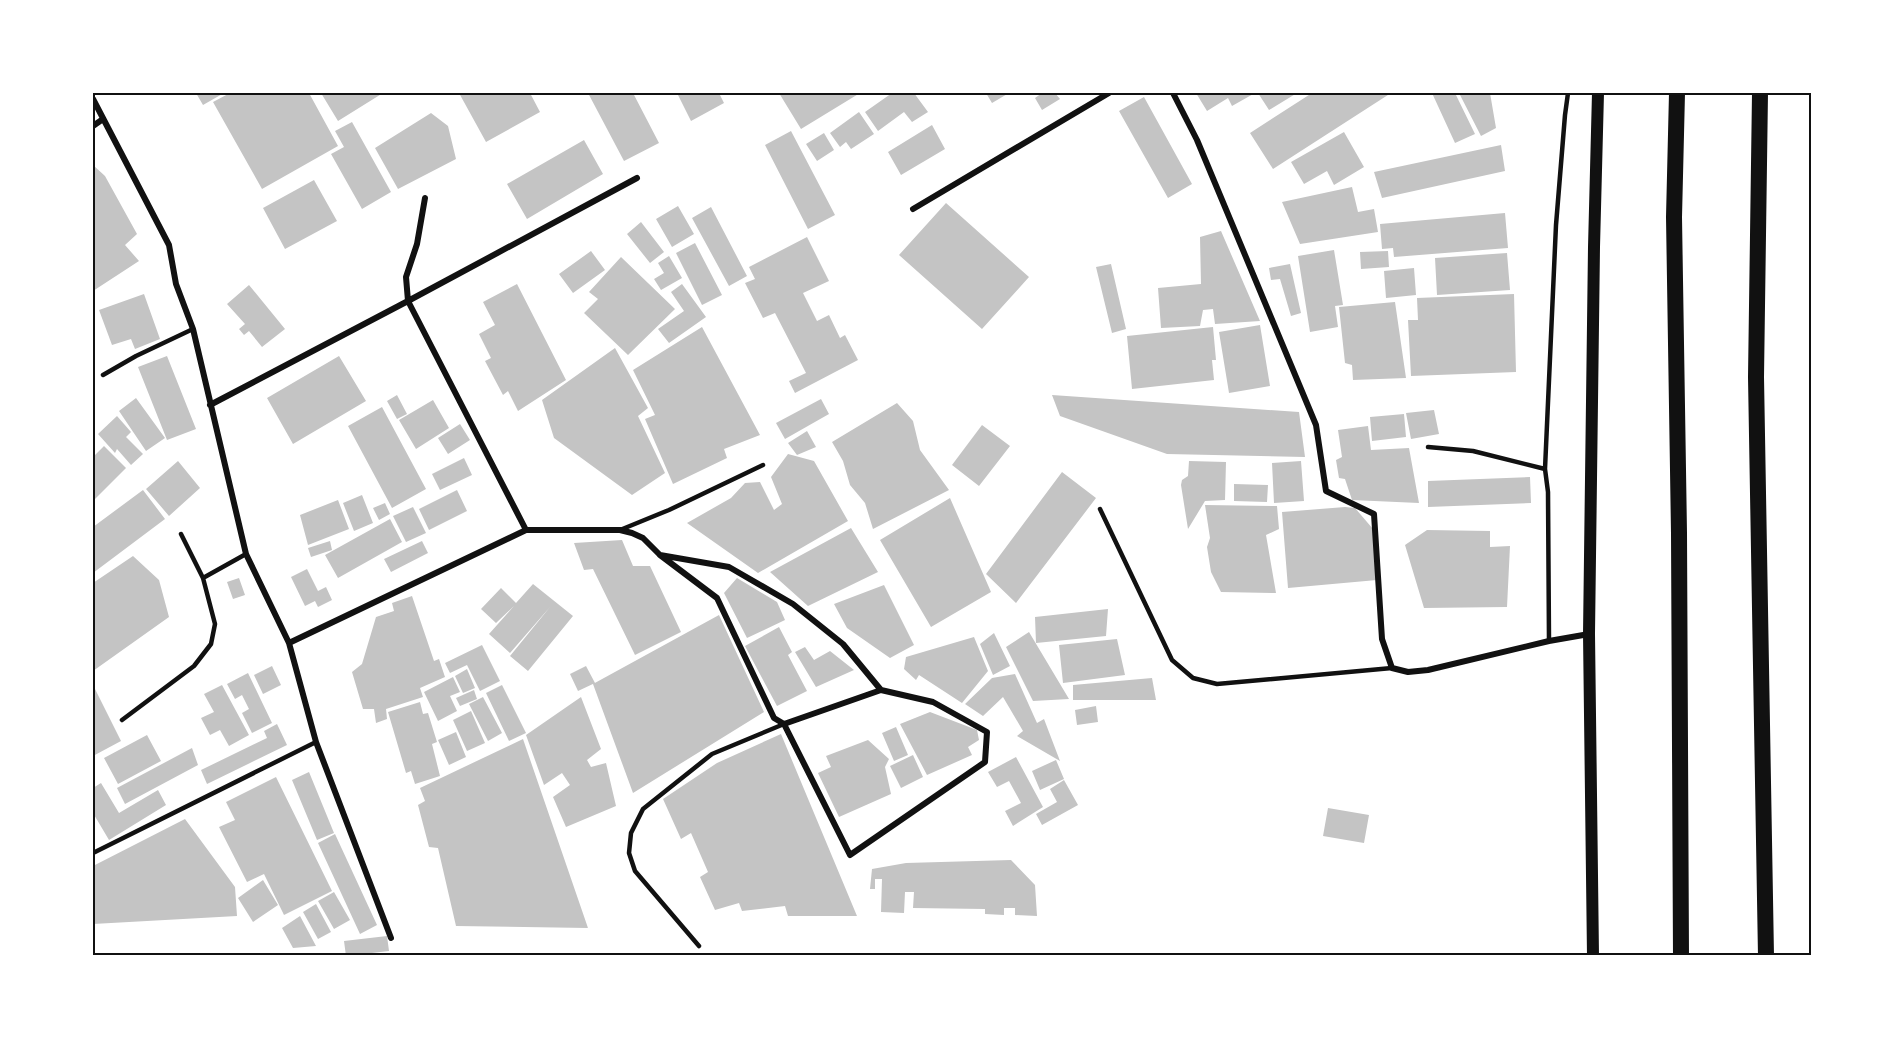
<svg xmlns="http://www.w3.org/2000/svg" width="1904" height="1049" font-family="'Asap Condensed',sans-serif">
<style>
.building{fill:#c4c4c4}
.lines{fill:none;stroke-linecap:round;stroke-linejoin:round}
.service{stroke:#111;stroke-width:4.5}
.minor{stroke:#111;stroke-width:6}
.secondary{stroke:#111;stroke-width:12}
.trunk{stroke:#111;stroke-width:16}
.neatline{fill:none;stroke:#111;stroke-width:2}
</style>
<rect width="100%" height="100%" fill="#fff"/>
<path class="building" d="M196,93H224L203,105Z
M230,93H309L338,146L262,189L213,102Z
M321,93H383L338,121Z
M459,93H530L540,112L486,142Z
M588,93H633L659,143L624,161Z
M677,93H719L724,103L691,121Z
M779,93H860L801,129Z
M892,93H914L928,112L912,122L904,112L878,131L865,112Z
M986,93H1009L992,103Z
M1042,93H1055L1060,99L1042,110L1035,98Z
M1196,93H1255L1232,106L1228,98L1207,111Z
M1258,93H1297L1269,110Z
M1312,93H1391L1273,169L1250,133Z
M1432,93H1455L1475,134L1455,143Z
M1459,93H1490L1496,128L1481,136Z
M1144,97L1192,184L1168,198L1119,111Z
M859,112L874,134L851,149L846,142L840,147L830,133Z
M431,113L448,126L456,159L398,189L375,148Z
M352,122L391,192L362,209L331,154L344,147L335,131Z
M932,125L945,149L901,175L888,152Z
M791,131L835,215L808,229L765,145Z
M1344,132L1364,167L1334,185L1327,171L1304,184L1291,162Z
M824,133L834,150L817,161L806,144Z
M584,140L603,174L527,219L507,184Z
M1501,145L1505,171L1382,198L1374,172Z
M93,165L105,176L137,234L125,245L139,261L93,291Z
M314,180L337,221L285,249L263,208Z
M1352,187L1358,212L1374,209L1378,232L1300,244L1282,202Z
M946,203L1029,277L982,329L899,255Z
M678,206L694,234L672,247L656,219Z
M711,207L747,276L729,286L692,218Z
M1505,213L1508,248L1394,257L1393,248L1382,249L1380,224Z
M641,222L664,252L650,263L627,234Z
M1221,231L1260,321L1215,324L1213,309L1203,310L1200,326L1161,328L1158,288L1201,284L1200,237Z
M807,237L829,281L803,293L817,321L829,315L840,338L845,335L858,360L795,393L789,381L806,373L775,313L763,318L745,283L755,279L749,267Z
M695,243L722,295L702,305L676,253Z
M1334,250L1343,305L1335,306L1338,327L1310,332L1298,256Z
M591,251L605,270L573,293L559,274Z
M1388,251L1389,267L1361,269L1360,252Z
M1507,253L1510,290L1437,295L1435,258Z
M669,256L682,278L661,290L654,279L664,273L658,263Z
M621,257L675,309L628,355L584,313L598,299L589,292Z
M1111,264L1126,329L1112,333L1096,267Z
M1290,264L1301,313L1291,316L1280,279L1271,280L1269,268Z
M1414,268L1416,295L1386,298L1384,271Z
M517,284L566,380L518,411L508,391L503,395L485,361L491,358L479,334L495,325L483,302Z
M682,284L706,317L669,343L658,329L684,311L671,292Z
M249,285L285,329L262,347L249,331L244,335L239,329L245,324L227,304Z
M144,294L160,339L135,349L131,339L112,345L99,310Z
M1514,294L1516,372L1411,376L1408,320H1418L1417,298Z
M1395,302L1406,378L1353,380L1352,365L1345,363L1339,307Z
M1260,325L1270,386L1229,393L1219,332Z
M702,327L760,435L724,449L727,458L673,484L645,419L655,415L633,370Z
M1213,327L1216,360H1212L1214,380L1132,389L1127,336Z
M615,348L648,408L638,416L665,473L632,495L554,438L542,400Z
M167,356L196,429L167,440L138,367Z
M339,356L366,401L293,444L267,398Z
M397,395L407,414L397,419L387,401Z
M1052,395L1299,412L1305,457L1167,454L1060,416Z
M136,398L165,438L146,451L119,411Z
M821,399L829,414L785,439L776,423Z
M433,400L449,428L416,449L399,420Z
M897,403L913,421L920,450L949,490L873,529L865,503L850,485L843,461L832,442Z
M382,407L426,489L392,508L348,426Z
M1434,410L1439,434L1411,439L1406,413Z
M1404,414L1406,437L1372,441L1370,417Z
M117,416L131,432L126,437L143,454L131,465L117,449L115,453L98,434Z
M460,424L470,440L448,454L438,438Z
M982,425L1010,446L979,486L952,465Z
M1368,426L1371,450L1409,448L1419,503L1352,500L1345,479L1339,478L1336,460L1342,457L1338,430Z
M807,431L816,447L797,455L788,443Z
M104,446L126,468L93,501V457Z
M788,454L814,461L848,521L758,573L687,523L731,498L745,483L760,482L774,510L782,504L771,477Z
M464,458L472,475L440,490L432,474Z
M178,461L200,488L169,516L146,489Z
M1189,461L1226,462L1225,500L1205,501L1188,529L1181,485L1182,480L1188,476Z
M1301,461L1304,501L1274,503L1272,463Z
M1062,472L1096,498L1016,603L986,574Z
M1530,477L1531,503L1428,507V481Z
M1234,484L1268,485L1267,502L1234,501Z
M143,490L165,519L93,573V527Z
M457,490L467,511L429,530L419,509Z
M362,495L373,523L354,531L343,503Z
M950,498L991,592L931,627L880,540Z
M338,500L349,529L308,545L300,515Z
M385,503L390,514L379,520L373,508Z
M1205,505L1277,506L1279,529L1266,535L1276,593L1221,592L1211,572L1207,547L1210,538Z
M413,507L426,533L406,542L393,516Z
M1345,507L1355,508L1373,529L1377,580L1288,588L1282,512Z
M390,519L402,542L338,578L325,555Z
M851,528L878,572L808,606L770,572Z
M1427,530L1490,531V547L1510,546L1507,607L1424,608L1405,545Z
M622,540L633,566H650L681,632L635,655L593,569L584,570L574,543Z
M330,541L332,550L311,557L308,548Z
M422,541L428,553L391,572L384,559Z
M133,556L159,580L169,617L93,671V583Z
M307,569L318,591L326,587L332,600L318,607L315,601L305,606L291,577Z
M239,578L245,595L233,599L227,582Z
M737,578L777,602L785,620L747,638L724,593Z
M533,584L573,616L528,671L510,656L550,607L510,653L489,634L514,606L496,623L481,609L501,588L516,603Z
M884,585L914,645L890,658L847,628L834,604Z
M412,596L434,661L439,659L445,677L420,688L423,697L386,709L387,719L376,723L374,709H363L352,672L362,664L376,617L394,611L392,603Z
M1108,609L1106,636L1036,643L1035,617Z
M719,615L764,712L633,793L593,684Z
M779,627L792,652L788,655L807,691L777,706L745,646Z
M1029,632L1069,699L1033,701L1006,647Z
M994,633L1010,666L993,675L980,644Z
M974,637L988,671L962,703L919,675L916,680L904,669L906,657Z
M1117,639L1125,675L1063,683L1059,645Z
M482,645L500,681L480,691L467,665L450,673L445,663Z
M805,647L814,660L830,651L854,670L816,687L795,652Z
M272,666L281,685L263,694L254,675Z
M586,666L595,683L578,691L570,674Z
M467,669L475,688L463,693L455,676Z
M248,673L272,723L252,733L242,713L249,709L242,695L235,699L227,684Z
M1015,674L1037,723L1044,719L1060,761L1017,736L1023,731L1003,697L983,716L965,704L992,678Z
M453,677L460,692L450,696L457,711L438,721L424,692Z
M1152,678L1156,700H1073V685Z
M222,685L249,735L229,746L220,730L210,735L201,718L214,712L204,694Z
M502,685L526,733L509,741L486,693Z
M95,689L121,741L93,756V690Z
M474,690L477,699L460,706L456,698Z
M483,697L502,733L488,741L469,704Z
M581,697L601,749L587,760L591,767L606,763L616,806L566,827L553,797L570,785L562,773L544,785L526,735Z
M420,702L423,714L428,713L437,742L432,744L440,776L415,784L411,771L406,773L388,712Z
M1096,706L1098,722L1077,725L1075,710Z
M471,711L485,743L467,751L453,720Z
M930,712L977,730L979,740L968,747L972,755L927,775L900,724Z
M277,724L287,745L207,784L201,770L267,738L264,731Z
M896,727L908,755L894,761L882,733Z
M456,732L466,757L449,765L438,740Z
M781,734L857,916H788L785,906L742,911L739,903L715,910L700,877L708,872L691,833L681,839L663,799L717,763Z
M147,735L161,761L118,784L104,758Z
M523,739L588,928L456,926L438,848L429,847L418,805L425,801L420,788Z
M868,740L889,759L885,767L891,794L839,817L818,773L831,767L826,756Z
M192,748L198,765L125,804L117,788Z
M913,755L923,777L901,788L890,766Z
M1016,757L1043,807L1013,826L1005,811L1021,803L1009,781L997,787L988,772Z
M1056,760L1064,779L1040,790L1032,771Z
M309,772L334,833L317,840L292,780Z
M276,777L332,891L284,915L264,874L247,882L219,827L235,820L226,802Z
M1064,780L1078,805L1042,825L1036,814L1057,802L1050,789Z
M101,783L119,813L158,790L166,805L109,840L93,813V788Z
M1328,808L1369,815L1364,843L1323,836Z
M185,819L235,887L237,916L93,924V866Z
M335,834L377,925L360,934L318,843Z
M1011,860L1035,885L1037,916L1015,915V908H1004V915L985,914V909L913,908L914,892H905L904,913L881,912L882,879H875V889H870L872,869L906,863Z
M263,880L278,905L253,922L238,898Z
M334,892L350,920L334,929L318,901Z
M316,904L331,932L318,939L303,912Z
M300,916L316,946L293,948L282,928Z
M387,936L389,951L346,956L344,941Z"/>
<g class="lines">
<path class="service" d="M103,375L136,356L193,329
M1428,447L1473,451L1545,469L1548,492L1549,641
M1545,469L1556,225L1565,115L1568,93
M1100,509L1172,660L1193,678L1217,684L1392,668
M620,530L669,510L763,465
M203,578L246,554
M122,720L194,666L211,644L215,624L203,578L181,534
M93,853L316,742
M699,946L635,871L629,853L631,833L643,809L712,754L784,724"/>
<path class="minor" d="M1173,93L1197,140L1316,425L1326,491L1374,514L1382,639L1392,668L1408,672L1428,670L1549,641L1589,634
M93,99L169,245L176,284L193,329L246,554L289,643L316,742L391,938
M93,126L103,119
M425,198L417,244L406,277L408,301L526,530
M913,209L1109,93
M210,405L408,301L637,178
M289,643L526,530H620L632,533L643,538L660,555L729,567L793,604L843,644L881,690L933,702L987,732L985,762L850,855L784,724L774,718L717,598L660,555
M784,724L881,690"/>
<path class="secondary" d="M1593,956L1589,634L1594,247L1598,93"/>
<path class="trunk" d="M1677,93L1674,217L1679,533L1681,956
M1760,93L1756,377L1766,956"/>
</g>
<rect width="1904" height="1049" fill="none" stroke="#ffffff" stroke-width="189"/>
<rect x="94" y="94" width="1716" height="860" class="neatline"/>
</svg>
